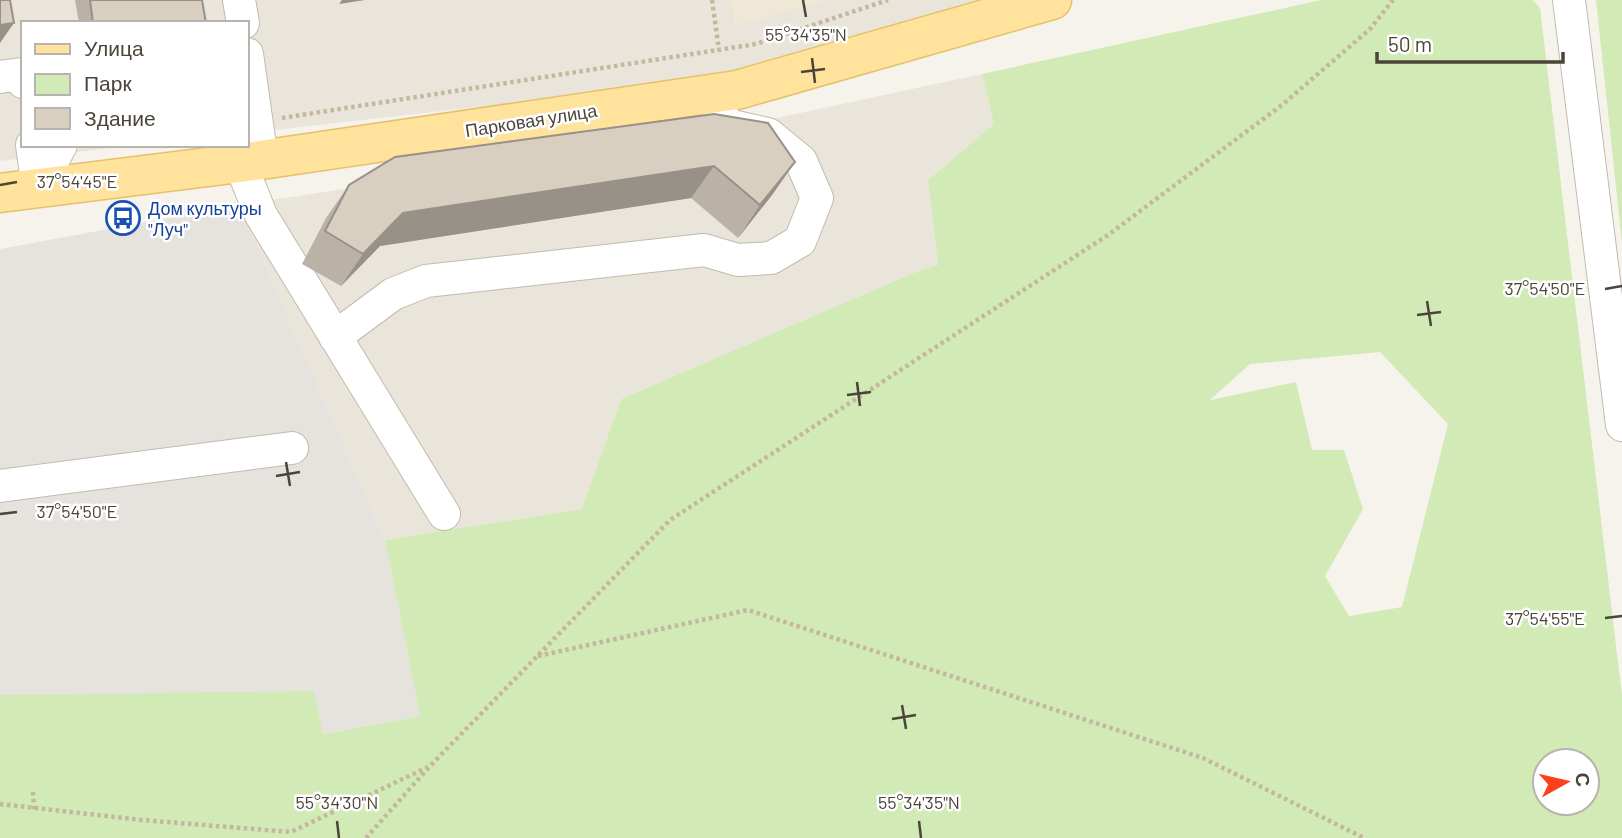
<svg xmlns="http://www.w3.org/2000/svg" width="1622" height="838" font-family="Barlow,sans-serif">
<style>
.residential{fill:#eae5da}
.industrial{fill:#e6e2dd}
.education{fill:#efe8d6}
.green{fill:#d2eab5;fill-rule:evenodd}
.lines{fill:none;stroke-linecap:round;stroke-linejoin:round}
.minor-casing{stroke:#c2bbae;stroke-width:34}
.major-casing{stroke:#e6c16a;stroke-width:41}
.path{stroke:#c4b79f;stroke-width:4.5;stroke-dasharray:3.5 3.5;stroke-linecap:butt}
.minor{stroke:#fff;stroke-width:32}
.major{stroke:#ffe39c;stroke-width:38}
.wall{fill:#bab2a6}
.shaded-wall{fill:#979187}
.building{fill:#d8cfc1;stroke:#979187;stroke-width:2}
.ticks{fill:none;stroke:#4b4439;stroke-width:2.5}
.labels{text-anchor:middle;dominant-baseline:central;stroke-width:5;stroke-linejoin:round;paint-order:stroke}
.street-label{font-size:18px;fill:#4b4439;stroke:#fff}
.transit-label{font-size:18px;fill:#164399;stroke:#fff;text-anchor:start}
.ticks-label{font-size:18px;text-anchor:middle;fill:#4b4439;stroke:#fff;stroke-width:5;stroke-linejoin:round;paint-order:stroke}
</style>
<rect width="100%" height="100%" fill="#f6f3ec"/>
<path class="residential" d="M0,0H983L724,79L247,133V23H23V145H137L0,161Z
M982,74L994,124L928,180L938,265L918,271L621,399L582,509L385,540L239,205L698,135Z"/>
<path class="industrial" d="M239,205L385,540L420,716L322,734L314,692L0,695V249Z"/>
<path class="education" d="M732,0H827L735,26Z"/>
<path class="green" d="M1321,0H1533L1540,8L1622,696V838H0V695L314,691L323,734L420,716L385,540L582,509L621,399L918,271L938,265L928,180L994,124L982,74ZM1380,352L1448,424L1402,607L1349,616L1325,576L1363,509L1344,450H1312L1296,382L1210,400L1250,364ZM1587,761V803H1545V761Z
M1596,0H1622V243Z"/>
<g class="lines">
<g class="minor-casing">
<path id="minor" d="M239,0L243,23
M1569,0L1622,425
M247,54L262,160
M0,77L22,74L23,82
M32,145L38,188
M240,163L261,215L444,514
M38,188L61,145
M335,337L393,294L426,281L704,250L738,260L771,258L800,241L817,198L801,161L768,134L728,125L709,94
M0,486L292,448"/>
</g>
<g class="major-casing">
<path id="major" d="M0,193L240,163L737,90L1052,0"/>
</g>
<path class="path" d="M712,0L719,50
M282,118L756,44L888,0
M538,656L748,610L1203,758L1364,838
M33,792L34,809
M0,804L142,820L291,832L428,767
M366,838L431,765L670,520L1108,235L1282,105L1370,29L1393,0"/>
<use href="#minor" class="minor"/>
<use href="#major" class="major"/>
</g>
<path class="wall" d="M75,0H202L206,23H79Z
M395,157L795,162L772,195L738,238L691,198L380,246L341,286L302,264L326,218L349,185Z"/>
<path class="shaded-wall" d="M342,0H365L339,4Z
M14,23L0,43V25Z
M795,162L772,195L738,238L760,205Z
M714,166L691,198L380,246L341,286L363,254L403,213Z"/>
<path class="building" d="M0,0H10L14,23L0,25Z
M90,0H202L206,23H93Z
M714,114L768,123L795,162L760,205L714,166L403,213L363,254L325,231L349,185L395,157Z"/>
<path class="ticks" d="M803,0L806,17M812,58L815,83M801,72L825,69M0,185L17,182M1605,289L1622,286M1427,301L1431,326M1417,315L1441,312M857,382L860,406M847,395L871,392M286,462L290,486M276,476L300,472M0,514L17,512M1605,618L1622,616M902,705L906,729M892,719L916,715M337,821L339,838M919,821L921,838"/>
<defs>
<g id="bus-ring" transform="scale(1.75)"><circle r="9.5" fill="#fff" stroke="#1a4fb4" stroke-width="1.5"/><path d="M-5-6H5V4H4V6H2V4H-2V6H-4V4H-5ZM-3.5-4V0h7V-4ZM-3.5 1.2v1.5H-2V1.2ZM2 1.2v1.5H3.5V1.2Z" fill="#1a4fb4"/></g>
</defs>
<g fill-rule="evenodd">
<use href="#bus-ring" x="123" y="218"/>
</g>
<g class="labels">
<g class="street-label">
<text transform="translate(531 120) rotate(-9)">Парковая улица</text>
</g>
<g class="transit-label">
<text x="148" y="208">Дом культуры<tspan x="148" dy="21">"Луч"</tspan></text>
</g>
</g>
<g class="ticks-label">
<text x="806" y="41">55°34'35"N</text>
<text x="77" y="188">37°54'45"E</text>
<text x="1545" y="295">37°54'50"E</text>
<text x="77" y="518">37°54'50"E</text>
<text x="1545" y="625">37°54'55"E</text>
<text x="337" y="809">55°34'30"N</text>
<text x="919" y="809">55°34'35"N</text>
</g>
<rect x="21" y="21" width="228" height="126" fill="#ffffff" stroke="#b7b4b0" stroke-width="2"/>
<rect x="35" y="44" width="35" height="10" fill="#ffe39c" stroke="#b7b4b0" stroke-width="2"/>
<text x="84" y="56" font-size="21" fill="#4b4439">Улица</text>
<rect x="35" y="74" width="35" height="21" fill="#d2eab5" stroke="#b7b4b0" stroke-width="2"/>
<text x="84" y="91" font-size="21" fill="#4b4439">Парк</text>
<rect x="35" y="108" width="35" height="21" fill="#d8cfc1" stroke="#b7b4b0" stroke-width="2"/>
<text x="84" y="126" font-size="21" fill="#4b4439">Здание</text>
<g transform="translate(1566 782) rotate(82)"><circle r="33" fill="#ffffff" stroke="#b7b4b0" stroke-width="2"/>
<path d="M0-5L12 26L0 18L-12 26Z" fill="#fc3f1d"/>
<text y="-10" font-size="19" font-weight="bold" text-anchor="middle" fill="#4b4439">С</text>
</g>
<path d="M1377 52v10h186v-10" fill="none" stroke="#4b4439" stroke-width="3.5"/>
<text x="1388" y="52" font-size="21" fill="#4b4439" stroke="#ffffff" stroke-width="5" paint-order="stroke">50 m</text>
</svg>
